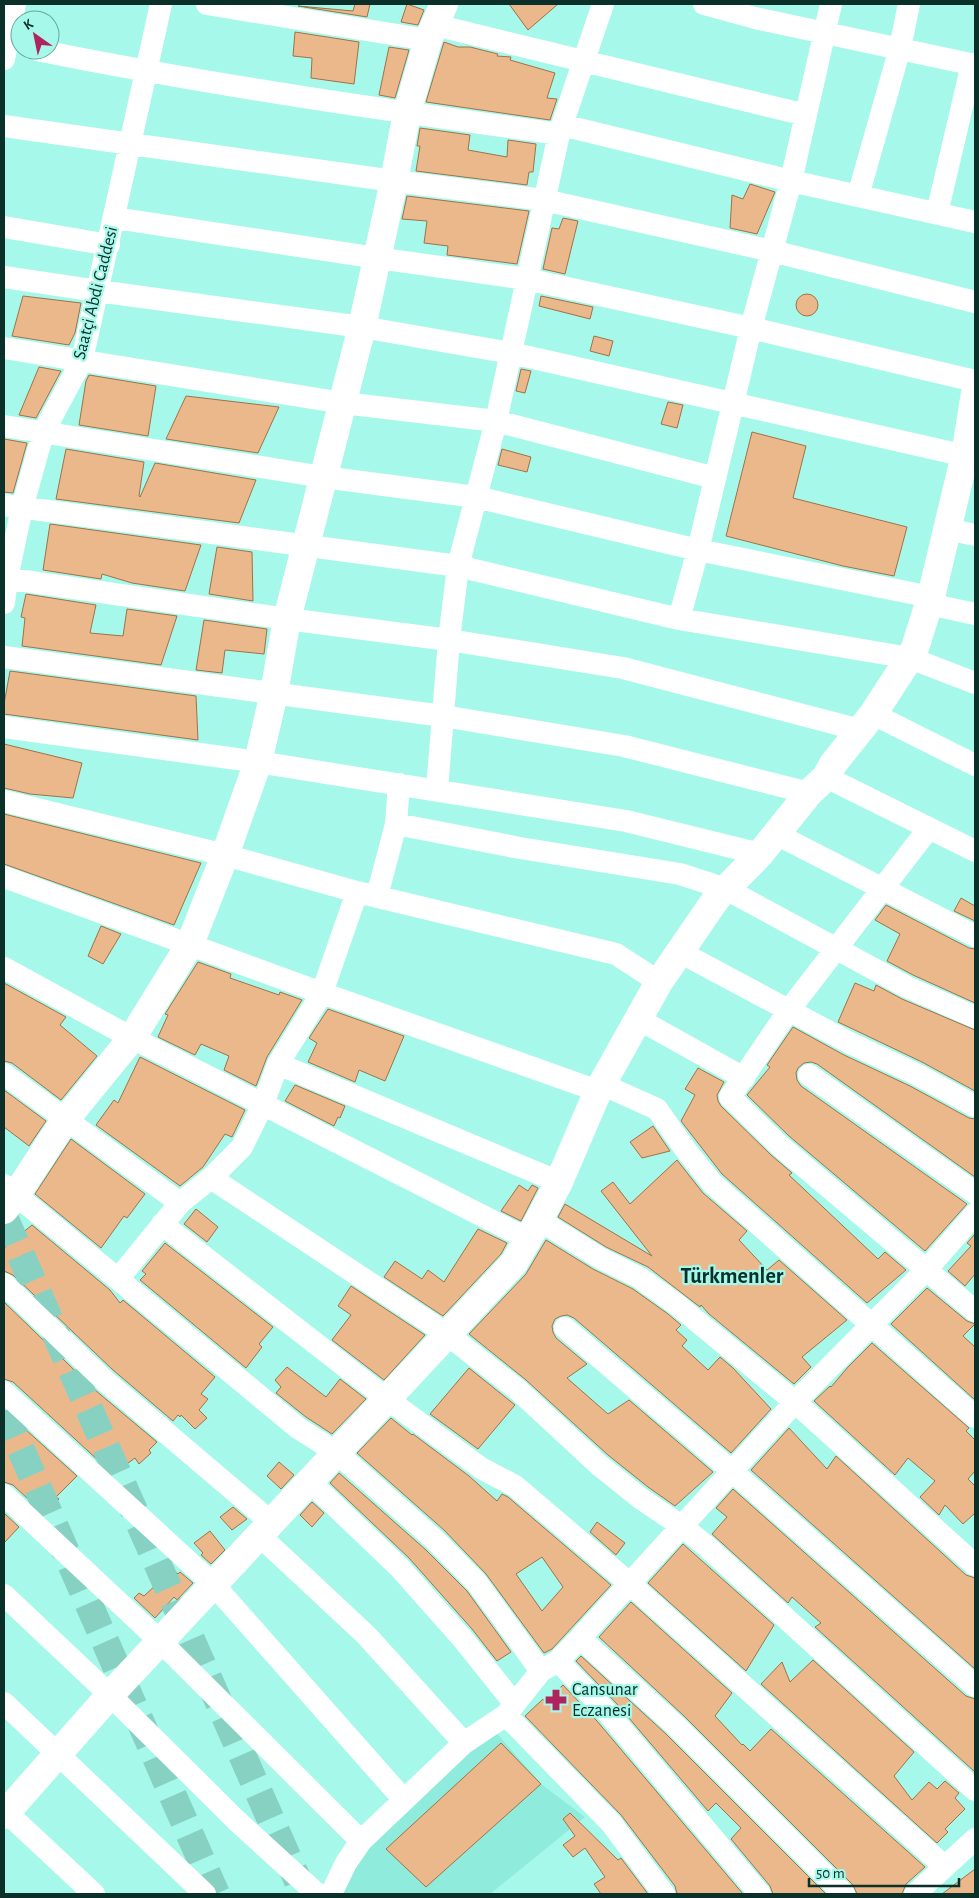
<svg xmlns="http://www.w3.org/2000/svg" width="979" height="1898" font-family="'Alegreya Sans',sans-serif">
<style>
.built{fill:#8fecdc}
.building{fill:#ebb88c;stroke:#a07147;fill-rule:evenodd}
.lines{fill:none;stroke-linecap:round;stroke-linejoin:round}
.primary-tunnel{stroke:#87d1c3;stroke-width:28;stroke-dasharray:28 14;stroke-linecap:butt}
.minor{stroke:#fff;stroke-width:22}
.tertiary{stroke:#fff;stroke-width:28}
.labels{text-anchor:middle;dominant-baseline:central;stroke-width:4.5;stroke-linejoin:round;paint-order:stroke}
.street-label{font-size:18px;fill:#0b2f29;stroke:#a6f9ea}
.poi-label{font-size:18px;fill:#0b2f29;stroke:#a6f9ea;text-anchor:start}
.district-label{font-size:22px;font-weight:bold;fill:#0b2f29;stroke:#a6f9ea}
</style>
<rect width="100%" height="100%" fill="#a6f9ea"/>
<path class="built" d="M493,1729L541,1784L585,1817L490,1894H342L364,1852Z"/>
<path class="building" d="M355,4H370L367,17L298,6L353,11Z
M407,4L424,10L418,25L401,22Z
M509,4H558L528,30Z
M295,32L359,42L354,84L311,78L312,58L293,56Z
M444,42L458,47H470L498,54L497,56L511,57L510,60L555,73L547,98L557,99L550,120L426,102Z
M389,47L409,50L395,98L379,95Z
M420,128L470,135L468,150L507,157L508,140L536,144L533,172H529L527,185L416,171L420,146H417Z
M750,184L775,192L757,234L730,228L732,195L743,199Z
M407,196L529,211L517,264L447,255L448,246L424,243L427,221L402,219Z
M563,218L578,221L565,274L543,269L552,228L559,229Z
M796 305a11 11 0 1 1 22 0a11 11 0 1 1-22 0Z
M23,296L81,303L75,333L69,345L12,336Z
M541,296L593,307L590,319L539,306Z
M594,336L613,341L609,356L590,351Z
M39,367L61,371L36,418L19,415Z
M521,369L531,371L525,393L516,391Z
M89,375L156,386L148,436L79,425L86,381Z
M186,396L279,407L258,453L166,439Z
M668,402L683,405L677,428L661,424Z
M752,432L806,446L793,498L907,527L894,576L843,566L726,536Z
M4,439L27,443L13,493L4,492Z
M66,449L144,462L139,496L140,497L155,463L256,480L239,523L56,499Z
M502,449L531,457L527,472L498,465Z
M50,524L201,545L185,591L132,583L102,574L101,579L43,570Z
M217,547L252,552L253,601L209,594Z
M26,594L96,605L90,633L123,636L127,609L177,616L161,665L22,646L25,618L21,617Z
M204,620L267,629L264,654L225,650L222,673L196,670Z
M10,671L196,696L198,740L4,714V704Z
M4,744L82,763L73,798L30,794L4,788Z
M4,814L201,863L174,925L4,864Z
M961,898L975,906V921L954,911Z
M886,905L969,948L975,949V1003L913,975L887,961L900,934L875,920Z
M101,926L121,934L103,964L88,956Z
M198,962L231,974L230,978L279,995L280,992L302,1000L267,1057L256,1086L224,1070L229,1056L201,1044L195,1055L158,1037L168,1015L165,1014Z
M4,983L66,1017L60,1025L97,1056L61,1100L12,1063L4,1061Z
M855,983L874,991L876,985L902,999L975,1030V1091L922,1062L838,1022Z
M328,1009L404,1036L385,1081L359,1070L355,1082L308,1062L317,1043L309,1038Z
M793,1027L844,1055L910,1086L969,1118L975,1119V1177L817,1064L811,1062L804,1063L798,1068L796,1073L797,1080L801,1086L967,1204L925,1251L789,1136L747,1095L770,1067L767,1065Z
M140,1057L245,1110L232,1137L225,1134L203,1167L180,1186L96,1125L114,1100L118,1103Z
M698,1068L724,1082L717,1095L718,1101L721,1106L771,1155L792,1173L789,1175L878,1259L885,1252L906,1270L867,1303L722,1174L681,1121L695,1095L685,1089Z
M295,1085L345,1106L340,1118L338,1117L334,1126L285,1101Z
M4,1090L46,1121L29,1146L4,1127Z
M653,1126L670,1151L642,1158L630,1142Z
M71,1139L145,1194L127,1218L124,1216L101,1248L35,1194Z
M677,1160L703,1193L747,1231L739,1240L767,1270L779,1260L847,1320L802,1357L811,1367L794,1384L709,1314L701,1305L700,1307L648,1267L606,1247L558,1217L565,1204L652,1256L601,1191L613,1182L630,1204Z
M519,1185L528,1191L532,1185L538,1188L521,1221L501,1211Z
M196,1209L218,1227L207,1242L184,1224Z
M32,1225L110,1290L120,1303L123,1300L215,1377L201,1394L208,1399L199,1410L207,1418L195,1429L181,1415L180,1417L178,1415L173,1421L113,1370L13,1275L4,1271V1248Z
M478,1229L507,1243L501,1254L443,1316L384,1277L395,1261L422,1279L428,1270L444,1282Z
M975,1234V1274L965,1286L948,1271L971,1246L967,1243Z
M546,1240L593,1269L633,1289L668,1314L681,1325L676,1330L687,1340L682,1346L708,1370L720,1357L733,1368L771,1409L731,1453L574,1318L567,1315L561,1316L555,1319L552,1326L553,1332L556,1338L587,1364L567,1378L608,1414L629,1400L713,1472L675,1506L648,1487L608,1455L526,1380L469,1334L526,1274Z
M165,1243L273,1327L259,1344L262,1347L246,1368L140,1280L146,1274L142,1271Z
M351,1286L425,1335L384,1380L332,1340L351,1315L338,1306Z
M927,1288L967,1321L975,1324L963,1336L975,1347V1400L891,1324Z
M4,1302L95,1390L157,1442L149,1450L151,1453L139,1464L135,1458L113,1474L13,1382L4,1379Z
M872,1343L969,1428L966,1431L975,1440V1471L968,1479L975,1486V1513L963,1524L945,1505L939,1515L920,1497L935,1481L908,1458L895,1475L814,1401L830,1386L831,1387L848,1367Z
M287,1367L326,1397L340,1379L366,1399L332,1434L306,1417L276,1393L281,1387L275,1380Z
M469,1368L515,1405L478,1449L430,1414Z
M4,1410L77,1476L56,1497L59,1499L44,1514L13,1485L4,1482Z
M391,1418L412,1435L413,1434L469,1476L497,1501L502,1494L508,1497L611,1585L552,1649L544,1653L486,1574L444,1530L357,1453ZM542,1557L563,1587L542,1611L516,1574Z
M789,1428L827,1469L836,1456L966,1575L975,1578V1669L751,1470Z
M279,1462L294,1475L281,1489L267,1476Z
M339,1473L426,1550L467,1591L511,1652L497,1661L472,1629L409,1558L330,1483Z
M733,1489L966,1696L975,1699V1772L815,1627L821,1623L792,1597L788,1603L712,1534L727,1517L716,1508Z
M312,1502L324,1513L312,1527L300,1515Z
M233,1507L247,1519L232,1530L220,1517Z
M4,1513L19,1527L4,1543Z
M597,1522L625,1543L616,1555L590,1532Z
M210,1531L225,1550L211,1564L201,1555L203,1553L194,1543Z
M683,1544L774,1625L746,1671L648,1583Z
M173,1569L178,1574L180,1572L193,1583L177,1600L174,1597L155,1618L134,1598L139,1593L144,1596Z
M631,1602L732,1693L715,1716L742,1745L743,1744L750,1751L771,1729L925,1867L906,1884L902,1894H857L853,1885L684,1716L599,1637Z
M581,1656L666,1734L826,1894H773L770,1886L731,1839L741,1828L716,1803L708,1811L617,1704L576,1661Z
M813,1660L914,1752L894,1776L912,1800L929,1782L937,1789L945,1781L959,1793L955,1798L965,1809L945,1829L948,1832L937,1843L761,1684L782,1662L790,1682Z
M563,1685L597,1721L743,1894H677L675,1886L621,1815L525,1716L543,1699L545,1702Z
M501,1743L541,1784L426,1887L386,1849Z
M570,1813L618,1860L621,1858L648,1894H601L594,1884L605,1877L585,1848L573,1857L563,1845L575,1836L563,1819Z
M975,1869V1894H942Z"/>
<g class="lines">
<path class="primary-tunnel" d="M4,1217L298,1881
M4,1411L216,1894"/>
<path class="minor" d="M207,4L428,40
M704,4L755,18L975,65
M435,25L806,115
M37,50C210,85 385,110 559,134
M4,59L15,4
M562,125L791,181L975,222
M4,126L394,181L544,200L772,251L975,302
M858,196L900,48L909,4
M937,213L972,64
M115,218L377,258L526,279L751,328L975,381
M4,227L109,245
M4,277L98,291L362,327L511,353L975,458
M4,348L343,403L496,421L715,478
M4,426L323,477L476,497L698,550L931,597
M4,505L458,566L679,619L910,658L975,683
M947,529L975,535
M4,578L287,619L449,640L623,668L860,730
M4,603L7,578L22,508L43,433L82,360L161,4
M929,604L975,614
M679,619L698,550L751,328L791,181L831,4
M4,657L443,716L624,746L809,793
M873,714L975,765
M4,727L258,762L626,821L760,854
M826,777L975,851
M437,790L449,640L458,566L496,421L559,134L603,4
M4,801L225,855L357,892L616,954L659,982
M396,824L520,848L680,874L726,889L907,987L975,1017
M929,828L789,1010L730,1097L780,1146L975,1311
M776,834L975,936
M4,877L322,993L598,1091
M377,896L396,824L399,784
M680,952L850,1043L916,1074L975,1106
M4,968L132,1038L528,1239
M638,1019L744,1078
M278,1064L559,1182
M4,1074L180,1203
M809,1075L975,1193
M601,1084L657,1109L685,1149L712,1183L975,1417
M211,1178L447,1334L518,1390L599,1465L640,1498L683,1527L705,1545L975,1790
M4,1185L298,1428L336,1452L435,1540L477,1583L541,1671
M539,1220L600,1258L640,1278L676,1304L795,1402L975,1565
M162,1224L387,1399L481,1468L515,1486L629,1583L945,1867
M118,1279L180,1203L211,1178L242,1147L263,1104L278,1064L322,993L357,892
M4,1284L104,1380L271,1522
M565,1328L732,1471L975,1686
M4,1392L213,1584L404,1800
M309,1481L399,1567L462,1638L514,1703
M4,1495L160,1641L361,1841
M259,1535L366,1635L464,1743
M4,1595L110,1695L237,1821L317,1894
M580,1638L675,1725L844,1894
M558,1661L607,1712L760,1894
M4,1703L205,1894
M506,1715L611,1823L664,1894
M4,1810L94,1894
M331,1894L346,1863L361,1841L464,1743L506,1715L541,1671L558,1661L580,1638L795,1402L926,1270L975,1214
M915,1894L975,1839"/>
<path class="tertiary" d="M4,1210L16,1195L65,1120L132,1038L190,944L225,855L258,762L274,693L287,619L362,327L394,181L407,113L428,40L444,4
M4,1815L110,1695L514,1263L539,1220L559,1182L598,1091L659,982L716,899L760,854L809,793L826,777L833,764L873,714L914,651L931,597L965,455L975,393"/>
</g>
<defs>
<g id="pharmacy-bare" transform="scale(1.725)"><path d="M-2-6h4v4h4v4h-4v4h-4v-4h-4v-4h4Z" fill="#b0235d" stroke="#a6f9ea" stroke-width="2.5" paint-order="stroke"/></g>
</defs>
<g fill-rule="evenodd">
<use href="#pharmacy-bare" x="556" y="1700"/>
</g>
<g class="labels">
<g class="street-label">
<text transform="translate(96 293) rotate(-76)">Saatçi Abdi Caddesi</text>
</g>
<g class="poi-label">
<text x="572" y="1690">Cansunar<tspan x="572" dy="21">Eczanesi</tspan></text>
</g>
<g class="district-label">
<text x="732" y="1276">Türkmenler</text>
</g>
</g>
<rect width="979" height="1898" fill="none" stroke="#0b2f29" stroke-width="10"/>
<g transform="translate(35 35) rotate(327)"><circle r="24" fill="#a6f9ea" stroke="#68a89d"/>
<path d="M0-4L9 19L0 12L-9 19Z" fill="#b0235d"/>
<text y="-8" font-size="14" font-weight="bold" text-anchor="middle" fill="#0b2f29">K</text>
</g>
<path d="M809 1878v8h150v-8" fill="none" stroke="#0b2f29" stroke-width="2.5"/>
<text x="816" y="1878" font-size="15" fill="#0b2f29" stroke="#a6f9ea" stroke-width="4" paint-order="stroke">50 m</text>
</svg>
